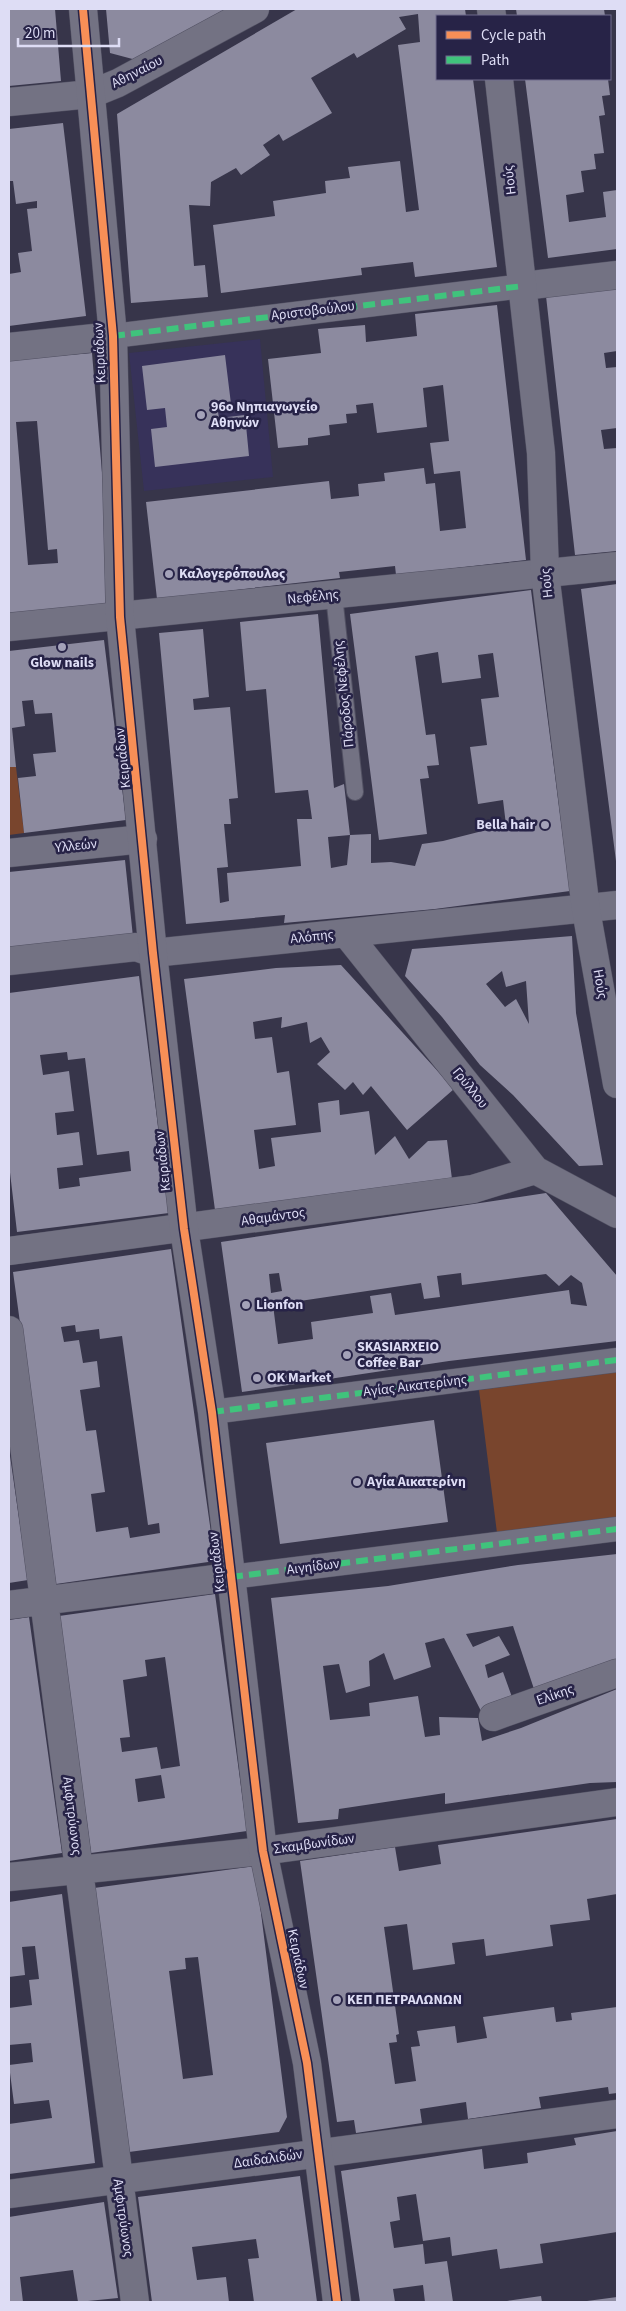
<svg xmlns="http://www.w3.org/2000/svg" width="626" height="2311" font-family="'Source Sans 3',sans-serif">
<style>
.built{fill:#37325a}
.green{fill:#79452d}
.building{fill:#8c8a9f;fill-rule:evenodd}
.lines{fill:none;stroke-linecap:round;stroke-linejoin:round}
.service-casing{stroke:#525163;stroke-width:18}
.pedestrian-casing{stroke:#525163;stroke-width:25}
.minor-casing{stroke:#525163;stroke-width:29}
.tertiary-casing{stroke:#525163;stroke-width:29}
.service{stroke:#737283;stroke-width:16}
.pedestrian{stroke:#737283;stroke-width:24}
.minor{stroke:#737283;stroke-width:28}
.tertiary{stroke:#737283;stroke-width:28}
.quiet{stroke:#40c37c;stroke-width:6;stroke-dasharray:12 6;stroke-linecap:butt}
.cycleway-casing{stroke:#272347;stroke-width:11}
.cycleway{stroke:#f78f57;stroke-width:8}
.poi-dot{fill:#a4a2b9;stroke:#272347;stroke-width:2}
.labels{text-anchor:middle;dominant-baseline:central;stroke-width:5;stroke-linejoin:round;paint-order:stroke}
.street-label{font-size:14px;fill:#deddf5;stroke:#272347}
.poi-label{font-size:14px;font-weight:bold;fill:#deddf5;stroke:#272347;text-anchor:start}
</style>
<rect width="100%" height="100%" fill="#37354a"/>
<path class="built" d="M260,339L273,477L144,491L129,353Z"/>
<path class="green" d="M9,767H16L24,833L9,835Z
M617,1371V1525L498,1541L479,1390Z"/>
<path class="building" d="M9,9H55L61,81L9,86Z
M106,9H233L140,61L110,53Z
M297,9H465L466,16H437V79H473L497,267L415,277L413,262L361,268L362,275L221,293L213,225L275,216L273,201L326,193L325,181L350,178L348,167L400,161L406,212L419,210L398,45L420,42L418,14L399,17L406,29L357,58L354,53L311,78L332,113L283,141L279,134L263,145L270,155L241,175L236,168L211,182L210,206L189,205L194,266L205,265L208,297L131,303L117,114Z
M516,9H604L605,16H517Z
M525,79H608L610,95L602,96L605,115L599,116L604,153L594,154L596,169L581,171L584,192L566,195L569,222L606,217L603,192L617,190V249L548,258Z
M63,123L86,316L9,326V274L21,272L18,253L32,251L27,209L37,208V201L16,204L13,181H9V129Z
M617,288V351L604,353L606,368L617,367V428L601,430L604,449L617,448V551L575,555L546,296Z
M497,305L526,560L396,575L395,566L339,572L340,578L157,599L146,502L329,481L331,499L359,496L358,484L385,481L384,473L424,468L426,484L435,483L440,531L466,528L460,471L434,474L430,443L449,441L443,385L423,388L427,427L377,433L373,403L356,405L357,413L346,414L347,423L329,425L330,435L308,438V445L278,448L268,359L321,353L318,329L365,325L366,342L417,336L415,314Z
M92,353L113,604L9,613V360ZM37,421L48,550L57,549L58,563L28,565L16,422Z
M225,355L231,404L217,406L219,418L245,415L249,456L155,467L151,429L167,427L165,408L147,410L142,366Z
M617,584V861H616L581,589Z
M531,590L570,891L435,909L284,923L285,915L186,924L159,633L203,629L209,697L193,699L194,710L230,707L238,798L229,799L231,824H224L228,867L217,868L220,903L229,901L227,873L301,866L297,819H312L308,790L275,793L266,689L246,691L240,622L318,614L334,788L344,784L350,835L328,837L331,868L347,865L350,835L371,834V863L391,862L415,866L422,844L443,841L506,825L503,800L478,804L470,747L487,745L481,699L499,697L493,653L478,655L481,678L442,683L438,652L415,656L426,735L435,734L439,765L427,766L429,778L420,779L427,834L379,840L350,614Z
M104,640L126,820L24,833L18,778L36,776L33,754L56,752L52,713L35,714L33,700L22,701L25,726L12,728L16,767H9V651Z
M125,860L133,937L9,950V872Z
M572,936L576,1013L603,1165L579,1166L513,1095L480,1065L442,1017L405,976L412,949ZM502,971L506,987L526,981L529,1024L516,999L505,1007L486,984Z
M341,965L454,1089L407,1130L371,1086L363,1095L353,1082L345,1090L317,1064L330,1052L321,1037L310,1043L307,1022L281,1028L282,1017L253,1022L255,1039L272,1037L277,1073L289,1071L296,1125L254,1130L259,1169L275,1166L271,1138L321,1132L318,1103L339,1100L340,1115L369,1111L375,1155L395,1136L409,1159L428,1141L447,1140L452,1179L215,1210L184,979L276,968Z
M139,976L169,1213L17,1232L9,1164V993ZM67,1052L68,1060L85,1058L97,1155L129,1151L131,1171L79,1178L80,1186L59,1189L57,1168L83,1165L79,1132L57,1135L55,1113L74,1111L69,1071L43,1075L40,1055Z
M546,1193L617,1276V1341L449,1361L242,1392L221,1242ZM279,1273L282,1291L271,1293L269,1274ZM461,1273L462,1285L546,1274L559,1286L571,1275L582,1283L587,1306L571,1304L569,1290L395,1315L391,1293L370,1296L373,1313L311,1322L313,1339L278,1344L273,1305L421,1283L424,1299L440,1297L437,1276Z
M171,1249L215,1561L56,1584L13,1272ZM75,1325L76,1332L99,1329L100,1339L122,1336L148,1525L159,1523L160,1533L130,1538L128,1527L96,1532L91,1494L105,1492L96,1430L86,1431L80,1390L100,1387L97,1361L83,1363L79,1340L64,1342L61,1327Z
M434,1420L448,1522L280,1544L266,1443Z
M9,1449L28,1580L9,1583Z
M617,1554V1660L534,1689L513,1626L466,1634L473,1647L499,1636L510,1655L485,1665L488,1678L503,1672L512,1697L481,1711L444,1638L425,1643L431,1667L394,1680L384,1653L369,1661L370,1686L346,1693L339,1664L323,1666L330,1720L370,1716L369,1703L418,1696L425,1737L440,1735L439,1717L478,1718L482,1741L521,1728L617,1689V1782L590,1783L445,1804V1793L339,1809L338,1819L298,1823L271,1598L388,1586L518,1565Z
M215,1594L247,1831L91,1853L59,1616ZM165,1657L180,1766L161,1769L157,1747L122,1752L120,1738L130,1737L123,1680L147,1676L145,1660ZM161,1775L165,1798L138,1802L135,1779Z
M29,1617L62,1853L9,1861V1620Z
M617,1819V1894L587,1899L590,1920L550,1925L553,1946L486,1956L484,1939L452,1943L455,1964L413,1970L407,1924L384,1927L399,2034L396,2035L397,2042L389,2043L395,2084L416,2081L411,2047L420,2046L417,2031L455,2026L457,2043L487,2038L483,2017L554,2007L556,2022L572,2020L571,2013L617,2007V2093L609,2094L608,2087L539,2097L541,2108L468,2119L466,2102L420,2109L422,2123L356,2133L354,2120L337,2122L300,1861L395,1847L399,1871L441,1864L438,1845Z
M255,1866L287,2117L279,2132L129,2152L94,1888ZM198,1957L213,2075L183,2079L169,1971L186,1969L185,1958Z
M62,1894L95,2163L9,2174V2124L52,2118L49,2100L14,2104L9,2065L33,2062L31,2043L9,2045V2008L32,2005L29,1980L39,1979L35,1946L22,1947L25,1975L9,1977V1902Z
M617,2131V2232L540,2244L543,2263L500,2269L497,2249L452,2256L450,2237L423,2241L416,2194L397,2197L400,2220L390,2222L394,2248L423,2244L425,2264L447,2261L453,2302H425L423,2285L393,2289L395,2302H360L341,2171L482,2149L484,2169L528,2163L527,2153L576,2145L574,2138Z
M300,2176L317,2302H254L248,2259L259,2258L256,2239L192,2247L197,2280L226,2277L229,2302H152L138,2197Z
M104,2202L118,2298L78,2302L73,2270L20,2277L23,2302H9V2217Z
M541,2296L542,2302H507V2301Z
M617,2297V2302H587V2301Z"/>
<g class="lines">
<g class="service-casing">
<path id="service" d="M334,595L355,792"/>
</g>
<g class="pedestrian-casing">
<path id="pedestrian" d="M113,336L523,286
M212,1412L617,1360
M231,1577L617,1529"/>
</g>
<g class="minor-casing">
<path id="minor" d="M9,102L91,94L118,83L255,9
M523,286L617,275
M9,347L113,336
M9,627L617,566
M9,853L143,839
M346,933L535,1170L617,1214
M9,961L136,947L153,953L617,905
M9,1251L473,1189L535,1170
M9,1330L135,2302
M9,1605L231,1577
M493,1717L617,1673
M9,1877L263,1851L617,1802
M9,2194L617,2114"/>
</g>
<g class="tertiary-casing">
<path id="tertiary" d="M83,9L113,336L120,617L153,953L184,1229L212,1412L263,1851L307,2063L337,2302
M491,9L492,16
M499,79L541,453L545,573L586,910L617,1084"/>
</g>
<use href="#service" class="service"/>
<use href="#pedestrian" class="pedestrian"/>
<use href="#minor" class="minor"/>
<use href="#tertiary" class="tertiary"/>
<path class="quiet" d="M113,336L523,286
M212,1412L617,1360
M231,1577L617,1529"/>
<g class="cycleway-casing">
<path id="cycleway" d="M83,9L113,336L120,617L153,953L184,1229L212,1412L263,1851L307,2063L337,2302"/>
</g>
<use href="#cycleway" class="cycleway"/>
</g>
<g class="poi-dot">
<circle cx="201" cy="415" r="5"/>
<circle cx="169" cy="574" r="5"/>
<circle cx="62" cy="647" r="5"/>
<circle cx="545" cy="825" r="5"/>
<circle cx="246" cy="1305" r="5"/>
<circle cx="347" cy="1355" r="5"/>
<circle cx="257" cy="1378" r="5"/>
<circle cx="357" cy="1482" r="5"/>
<circle cx="337" cy="2000" r="5"/>
</g>
<g class="labels">
<g class="street-label">
<text transform="translate(137 72) rotate(-27)">Αθηναίου</text>
<text transform="translate(510 180) rotate(-97)">Ηούς</text>
<text transform="translate(313 311) rotate(-7)">Αριστοβούλου</text>
<text transform="translate(100 353) rotate(-93)">Κειριάδων</text>
<text transform="translate(547 583) rotate(-96)">Ηούς</text>
<text transform="translate(313 597) rotate(-6)">Νεφέλης</text>
<text transform="translate(344 694) rotate(-96)">Πάροδος Νεφέλης</text>
<text transform="translate(123 758) rotate(-96)">Κειριάδων</text>
<text transform="translate(76 846) rotate(-6)">Υλλεών</text>
<text transform="translate(312 937) rotate(-6)">Αλόπης</text>
<text transform="translate(600 984) rotate(80)">Ηούς</text>
<text transform="translate(470 1088) rotate(51)">Γρύλλου</text>
<text transform="translate(163 1161) rotate(-96)">Κειριάδων</text>
<text transform="translate(273 1217) rotate(-8)">Αθαμάντος</text>
<text transform="translate(415 1386) rotate(-7)">Αγίας Αικατερίνης</text>
<text transform="translate(217 1562) rotate(-97)">Κειριάδων</text>
<text transform="translate(313 1567) rotate(-7)">Αιγηίδων</text>
<text transform="translate(555 1695) rotate(-19)">Ελίκης</text>
<text transform="translate(72 1816) rotate(83)">Αμφιτρύωνος</text>
<text transform="translate(314 1844) rotate(-8)">Σκαμβωνίδων</text>
<text transform="translate(298 1959) rotate(78)">Κειριάδων</text>
<text transform="translate(268 2159) rotate(-8)">Δαιδαλιδών</text>
<text transform="translate(123 2218) rotate(82)">Αμφιτρύωνος</text>
</g>
<g class="poi-label">
<text x="211" y="407">96ο Νηπιαγωγείο<tspan x="211" dy="16">Αθηνών</tspan></text>
<text x="179" y="574">Καλογερόπουλος</text>
<text x="62" y="663" text-anchor="middle">Glow nails</text>
<text x="535" y="825" text-anchor="end">Bella hair</text>
<text x="256" y="1305">Lionfon</text>
<text x="357" y="1347">SKASIARXEIO<tspan x="357" dy="16">Coffee Bar</tspan></text>
<text x="267" y="1378">OK Market</text>
<text x="367" y="1482">Αγία Αικατερίνη</text>
<text x="347" y="2000">ΚΕΠ ΠΕΤΡΑΛΩΝΩΝ</text>
</g>
</g>
<rect width="626" height="2311" fill="none" stroke="#deddf5" stroke-width="20"/>
<rect x="436" y="15" width="175" height="65" fill="#272347" stroke="#706d8d"/>
<rect x="446" y="31" width="25" height="8" fill="#f78f57" stroke="#706d8d"/>
<text x="481" y="40" font-size="15" fill="#deddf5">Cycle path</text>
<rect x="446" y="56" width="25" height="8" fill="#40c37c" stroke="#706d8d"/>
<text x="481" y="65" font-size="15" fill="#deddf5">Path</text>
<path d="M18 38v8h101v-8" fill="none" stroke="#deddf5" stroke-width="2.5"/>
<text x="25" y="38" font-size="15" fill="#deddf5" stroke="#272347" stroke-width="4" paint-order="stroke">20 m</text>
</svg>
